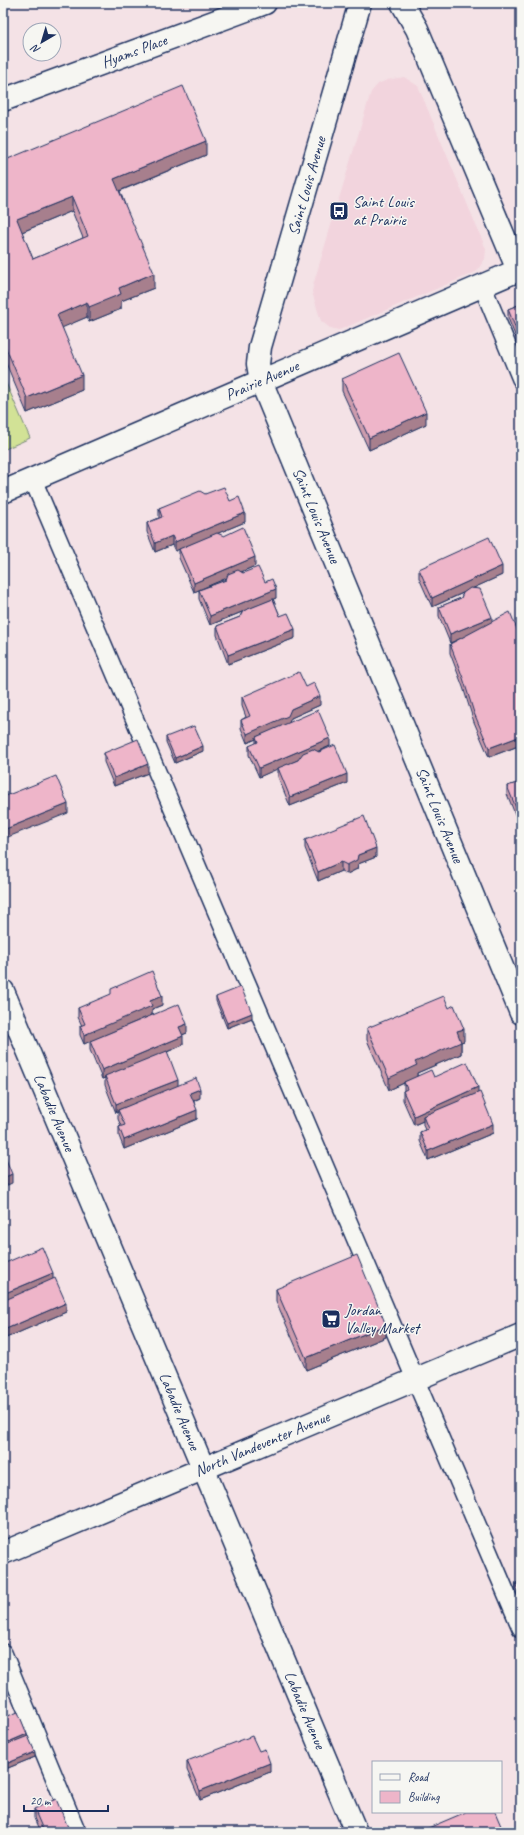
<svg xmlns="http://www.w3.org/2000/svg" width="524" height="1835" font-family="Caveat,sans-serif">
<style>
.built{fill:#f2d4dd}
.green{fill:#d2e296;stroke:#76887a}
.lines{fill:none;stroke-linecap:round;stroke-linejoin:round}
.service-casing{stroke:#1b2f5e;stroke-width:20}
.minor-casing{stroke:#1b2f5e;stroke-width:25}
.tertiary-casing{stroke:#1b2f5e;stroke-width:25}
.secondary-casing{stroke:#1b2f5e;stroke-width:25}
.service{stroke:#f6f6f2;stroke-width:17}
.minor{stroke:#f6f6f2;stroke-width:22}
.tertiary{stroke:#f6f6f2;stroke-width:22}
.secondary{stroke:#f6f6f2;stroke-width:22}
.wall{fill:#cd9cad;stroke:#1b2f5e;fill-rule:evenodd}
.shaded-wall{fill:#a77f8d;stroke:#1b2f5e}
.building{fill:#eeb5c9;stroke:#1b2f5e;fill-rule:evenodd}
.labels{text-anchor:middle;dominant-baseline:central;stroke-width:3;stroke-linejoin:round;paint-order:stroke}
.street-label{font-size:16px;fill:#1b2f5e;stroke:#f6f6f2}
.poi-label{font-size:16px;fill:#1b2f5e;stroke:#f6f6f2;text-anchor:start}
</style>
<rect width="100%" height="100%" fill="#f4e2e6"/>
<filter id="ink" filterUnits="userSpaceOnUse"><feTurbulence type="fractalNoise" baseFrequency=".025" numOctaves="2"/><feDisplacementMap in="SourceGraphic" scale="8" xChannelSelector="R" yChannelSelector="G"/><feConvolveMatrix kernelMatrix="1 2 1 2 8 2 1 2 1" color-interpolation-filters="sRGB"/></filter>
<g filter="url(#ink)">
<path class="built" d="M404,77L418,86L486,249L485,259L476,272L339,330L330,328L321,321L312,292L314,282L371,92L378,84L387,80Z"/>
<path class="green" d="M3,376L30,438L3,450Z"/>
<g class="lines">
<g class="service-casing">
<path id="service" d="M482,285L521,379
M33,480L521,1628
M3,1653L77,1832"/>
</g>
<g class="minor-casing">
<g id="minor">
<path d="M402,3L417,29L518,270"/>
<path id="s1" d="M3,100L265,3"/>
<path id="s2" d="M3,492L521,269"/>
<path id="s3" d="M3,991L356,1832"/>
</g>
</g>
<g class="tertiary-casing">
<g id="tertiary">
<path id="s4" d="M360,3L260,347L258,364L261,381L521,1013"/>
</g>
</g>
<g class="secondary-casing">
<g id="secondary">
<path id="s5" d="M3,1553L521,1335"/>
</g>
</g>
<use href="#service" class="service"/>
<use href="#minor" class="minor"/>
<use href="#tertiary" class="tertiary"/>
<use href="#secondary" class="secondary"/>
</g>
<path class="wall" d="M206,155L120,191L154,288L121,301V309L89,322L87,317L62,327L82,390L27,413L3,356V161ZM72,211L83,238L33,259L22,232Z
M521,304V350L508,318V309Z
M342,379L426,424L369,450L342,391Z
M205,494L230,501L245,522L218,533L255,566L241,572L265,582L276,598L273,599L280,616L295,638L228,664L217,635V626L240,617L242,612L210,625L199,599V590L226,580V578L194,592L179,558V549L175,551L172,545L155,552L147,532V523L159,518V508Z
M419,569L502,575L473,588L492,622L521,639V745L489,757L474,722L463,687L450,653V644L462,638L450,643L439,616V607L461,598L463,593L432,607L419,578Z
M306,687L320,705L291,718L288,723L330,746L318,752L347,783L290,806L278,777V768L259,777L249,755V746L256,744V739L247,743L241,728V720L246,717L242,706V697Z
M166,737L203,751L175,763L166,742Z
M104,753L148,773L114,786L104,762Z
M521,782V829L507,794V786Z
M305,840L376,857L358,864L357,869L347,874L341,871L318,881L305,848Z
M216,997L252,1018L227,1028L216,1001Z
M162,1005L152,1009V1015L187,1033L182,1035L183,1045L167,1052L178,1086L200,1098L194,1101L197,1119L124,1149L119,1136V1127L121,1126L118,1119V1112L116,1113L105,1085V1078L102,1079L90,1050V1041L84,1044L80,1035V1026H82L78,1017V1008Z
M367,1028L464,1041L461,1042V1054L417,1073V1076L434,1077L478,1093L493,1133L428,1160L420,1141V1132L425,1130L423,1125V1121L414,1125L403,1100V1091L404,1090V1083L389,1090L367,1040Z
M3,1264L53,1279L66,1312L6,1338L3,1332Z
M276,1289L386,1337L306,1370L276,1301Z
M521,1581V1598L516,1588V1583Z
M3,1718L27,1737L35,1757L3,1770V1746H5L3,1742Z
M259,1751L270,1772L200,1800L187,1770V1761Z
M34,1809L70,1832H40L34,1818Z"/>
<path class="shaded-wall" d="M206,141V155L114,193V179Z
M72,197V211L17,234V219Z
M154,273V288L121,301V309L89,322V307L119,288Z
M87,302V317L57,330V315Z
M82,375V390L27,413V398Z
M426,412V424L369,450V438Z
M245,513V522L175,551V542Z
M172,536V545L155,552V543Z
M255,557V566L194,592V583Z
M502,566V575L432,607V598Z
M276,589V598L210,625V616Z
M492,617V625L450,643V634Z
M295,629V638L228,664V655Z
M320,696V705L291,718L288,725L256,737V739L247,743V734L291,709Z
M521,736V745L489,757V748Z
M330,738V746L259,777V768Z
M203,746V751L175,763V758Z
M148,764V773L114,786V778Z
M347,774V783L290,806V797Z
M68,804V813L3,839V830Z
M376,848V857L358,864L357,869L347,874V865L358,855Z
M341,862V871L318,881V872Z
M162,996V1005L152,1009V1015L84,1044V1035L150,1001Z
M252,1013V1018L227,1028V1023Z
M187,1024V1033L179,1036V1027Z
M464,1029V1041L461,1042V1054L417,1073V1078L404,1082V1083L389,1090V1078L415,1062L457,1031Z
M183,1036V1045L105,1078V1076V1078L102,1079V1070Z
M178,1080V1088L118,1110V1112L116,1113V1104Z
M478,1087V1096L423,1116V1121L414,1125V1116Z
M200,1089V1098L190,1102V1093Z
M197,1110V1119L124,1149V1140Z
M493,1124V1133L428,1160V1151Z
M12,1174V1183L3,1187V1178Z
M53,1273V1282L3,1303V1294Z
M66,1303V1312L6,1338V1329Z
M386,1325V1337L306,1370V1358Z
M27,1734V1739L6,1748V1743Z
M35,1752V1757L3,1770V1765Z
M270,1763V1772L200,1800V1791Z
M501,1826V1832H488Z"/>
<path class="building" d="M183,86L206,141L114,179L154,273L119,288L121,294L89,307L87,302L57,315L82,375L27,398L3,341V161ZM72,197L88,236L33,259L17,219Z
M521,304V342L508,309Z
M399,353L426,412L369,438L342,379Z
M224,487L230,501L239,497L245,513L175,542L172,536L155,543L147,523L162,517L159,508L200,491L205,494Z
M243,527L255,557L194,583L179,549L217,533L224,536Z
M489,537L502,566L432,598L419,569Z
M258,567L265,582L272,579L276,589L210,616L199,590L226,580L228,574L238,570L243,573Z
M470,588L480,589L492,617L450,634L439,607L461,598L463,593Z
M273,599L280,616L288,613L295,629L228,655L217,626L240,617L243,611Z
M510,612L521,639V736L489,748L474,713L463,678L450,644Z
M299,672L306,687L314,683L320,696L291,709L288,716L247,734L241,720L250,716L242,697Z
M318,710L330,738L259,768L249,746L258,742L256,737Z
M194,726L203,746L175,758L166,737Z
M138,739L148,764L114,778L104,753Z
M335,745L347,774L290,797L278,768L298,760L303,753L313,749L319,752Z
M56,776L68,804L3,830V797Z
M521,782V820L507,786Z
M364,816L376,848L358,855L357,860L347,865L341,862L318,872L305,840Z
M152,971L162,996L150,1001L152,1006L84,1035L80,1026L85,1024L78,1008L111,994V989Z
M241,987L252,1013L227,1023L216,997Z
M444,996L449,1008L454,1005L464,1029L457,1031L461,1042L415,1062L417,1065L389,1078L367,1028Z
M179,1004L187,1024L179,1027L183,1036L102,1070L90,1041Z
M167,1051L178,1080L116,1104L105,1076Z
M467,1062L478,1087L414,1116L403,1091L407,1089L404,1082L431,1070L434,1077Z
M196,1078L200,1089L190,1093L197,1110L124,1140L119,1127L125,1125L118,1110Z
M480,1092L493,1124L428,1151L420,1132L428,1129L423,1116Z
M3,1152L12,1174L3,1178Z
M42,1247L53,1273L3,1294V1264Z
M357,1255L386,1325L306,1358L276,1289Z
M55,1278L66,1303L6,1329L3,1323V1301Z
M521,1581V1594L516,1583Z
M18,1712L27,1734L6,1743L3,1737V1718Z
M28,1736L35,1752L3,1765V1746Z
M252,1736L259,1751L265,1749L270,1763L200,1791L187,1761Z
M56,1799L70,1832H44L34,1809Z
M466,1812H495L501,1826L488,1832H419Z
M511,1828L513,1832H502Z"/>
</g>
<defs>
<g id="bus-square" transform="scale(1)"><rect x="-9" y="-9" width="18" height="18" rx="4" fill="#1b2f5e" stroke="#f6f6f2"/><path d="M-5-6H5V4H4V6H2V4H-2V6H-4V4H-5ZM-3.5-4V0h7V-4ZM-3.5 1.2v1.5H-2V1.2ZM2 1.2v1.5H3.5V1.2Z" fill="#fff"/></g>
<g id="supermarket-square" transform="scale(1)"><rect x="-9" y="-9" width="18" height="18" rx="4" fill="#1b2f5e" stroke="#f6f6f2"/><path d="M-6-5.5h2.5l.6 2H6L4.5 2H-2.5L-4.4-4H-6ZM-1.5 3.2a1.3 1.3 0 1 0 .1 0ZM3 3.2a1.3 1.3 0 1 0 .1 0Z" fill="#fff"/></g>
</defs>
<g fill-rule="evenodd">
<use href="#bus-square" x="339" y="211"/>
<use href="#supermarket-square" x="331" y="1319"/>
</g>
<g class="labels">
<g class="street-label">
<text stroke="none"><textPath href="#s1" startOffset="140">Hyams Place</textPath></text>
<text transform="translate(307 186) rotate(-74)">Saint Louis Avenue</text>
<text stroke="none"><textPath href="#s2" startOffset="282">Prairie Avenue</textPath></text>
<text stroke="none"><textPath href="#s4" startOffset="538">Saint Louis Avenue</textPath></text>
<text stroke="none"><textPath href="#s4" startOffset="862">Saint Louis Avenue</textPath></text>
<text stroke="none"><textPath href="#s3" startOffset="132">Labadie Avenue</textPath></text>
<text stroke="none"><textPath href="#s3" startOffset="456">Labadie Avenue</textPath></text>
<text stroke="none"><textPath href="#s5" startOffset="281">North Vandeventer Avenue</textPath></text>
<text stroke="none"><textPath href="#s3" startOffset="780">Labadie Avenue</textPath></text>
</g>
<g class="poi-label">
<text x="353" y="202">Saint Louis<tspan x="353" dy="18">at Prairie</tspan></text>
<text x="345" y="1310">Jordan<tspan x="345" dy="18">Valley Market</tspan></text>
</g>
</g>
<rect width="524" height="1835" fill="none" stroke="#f6f6f2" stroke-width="16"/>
<rect x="8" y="8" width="508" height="1819" fill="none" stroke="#1b2f5e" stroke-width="1.5" filter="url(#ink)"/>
<rect x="372" y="1761" width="130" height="52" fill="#f6f6f2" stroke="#9ea6b7"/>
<rect x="380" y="1774" width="20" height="6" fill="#f6f6f2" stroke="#9ea6b7"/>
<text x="408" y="1781" font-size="12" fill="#1b2f5e">Road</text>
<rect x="380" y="1791" width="20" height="12" fill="#eeb5c9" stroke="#9ea6b7"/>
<text x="408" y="1801" font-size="12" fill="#1b2f5e">Building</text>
<g transform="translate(42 42) rotate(218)"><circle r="19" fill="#f6f6f2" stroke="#9ea6b7"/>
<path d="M0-3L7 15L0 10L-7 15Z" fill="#1b2f5e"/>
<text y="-6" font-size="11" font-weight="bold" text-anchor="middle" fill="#1b2f5e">N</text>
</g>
<path d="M24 1805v6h84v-6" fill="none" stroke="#1b2f5e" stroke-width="2"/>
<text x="30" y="1805" font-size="12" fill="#1b2f5e" stroke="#f6f6f2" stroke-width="3" paint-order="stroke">20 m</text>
</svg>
